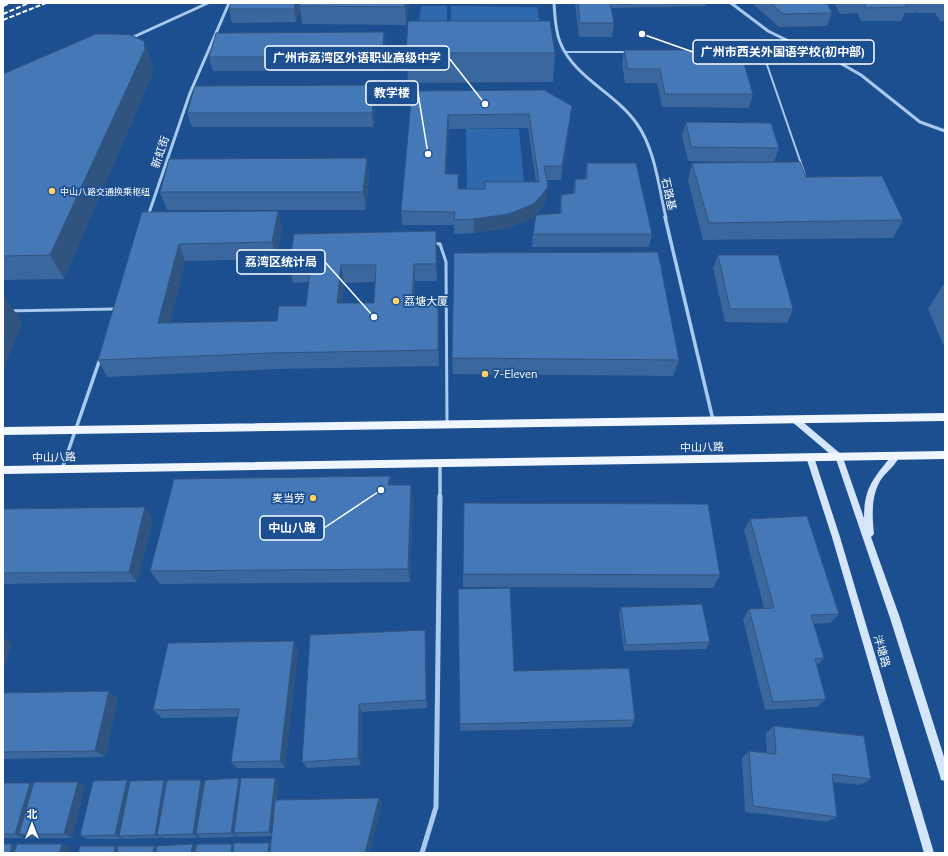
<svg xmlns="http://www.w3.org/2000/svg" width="948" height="856" font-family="Mulish,'Noto Sans SC',sans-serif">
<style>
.green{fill:#2e69ad}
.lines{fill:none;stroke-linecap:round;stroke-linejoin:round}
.lane-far1{stroke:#a9c9ee;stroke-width:2}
.lane{stroke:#a9c9ee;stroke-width:3}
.street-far2{stroke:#a9c9ee;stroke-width:3}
.street-far1{stroke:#a9c9ee;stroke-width:3.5}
.street{stroke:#a9c9ee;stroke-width:5}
.secondary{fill:#d6e6fa;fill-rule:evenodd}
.primary{fill:#f0f6ff;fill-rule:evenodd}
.rail{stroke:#fff;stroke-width:2;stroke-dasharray:5 2;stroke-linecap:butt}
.wall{fill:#3a679d;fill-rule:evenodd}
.shaded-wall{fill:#305480}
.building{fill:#4478b7;stroke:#305480;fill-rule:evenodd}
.poi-dot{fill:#ffd166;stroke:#1b4f8f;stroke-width:1.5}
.labels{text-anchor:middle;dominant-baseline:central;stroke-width:3.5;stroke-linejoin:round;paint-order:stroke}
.far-poi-label{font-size:9px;fill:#fff;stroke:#1b4f8f;text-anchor:start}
.street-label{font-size:11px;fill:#fff;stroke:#1b4f8f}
.poi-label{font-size:11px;fill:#fff;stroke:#1b4f8f;text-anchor:start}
.leader{fill:none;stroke:#fff;stroke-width:1.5}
.callout-dot{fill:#fff;stroke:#1b4f8f;stroke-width:1.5}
.callout{fill:#1b4f8f;stroke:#fff;stroke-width:1.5}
.callout-label{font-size:12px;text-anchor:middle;font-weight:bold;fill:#fff}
</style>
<rect width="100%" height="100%" fill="#1b4f8f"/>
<path class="green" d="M421,6H447V51H415Z
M451,6L537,7L544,48H450Z
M466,129H519L525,193L467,192Z"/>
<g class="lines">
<path class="lane-far1" d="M736,50H743L765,59L805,175
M566,52H628"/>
<path class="lane" d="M433,243L440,244L446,262L447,424
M3,311L115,309"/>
<path class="street-far2" d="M554,3C555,16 555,30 560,42C574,78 616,93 637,124C655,149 659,188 666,218
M731,3L768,31L809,51L840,63L861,75L920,122L945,131
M129,39L208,3
M148,216L190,93L229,3"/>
<path class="street-far1" d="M665,217L713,420
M62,469L100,359
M440,497V463"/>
<path class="street" d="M422,853L436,807L440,496"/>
<path class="secondary" d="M794,416L797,417L842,455L864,518C864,486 875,477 893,454L896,453L899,454L900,456C896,464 888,471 882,478C871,494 872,515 874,534L871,537L900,618L945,760V781L941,780L940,776L890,618L836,459L791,421L790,419L791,417Z
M810,454L813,455L814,457L840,537L934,853H924L832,537L806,457L807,455Z"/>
<path class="primary" d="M945,413V421L3,435V427Z
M945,451V459L3,474V466Z"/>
<path class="rail" d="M3,6L10,3
M3,14L29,3
M3,20L46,3"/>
</g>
<path class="wall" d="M231,3L409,5L406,25L302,24L300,9L296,22L232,23L229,9Z
M575,3H706V6L611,8L614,23L612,37H579Z
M752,3H827L832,13L827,26L779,27Z
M834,3H945V21H940L935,13H918L916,11L915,13H905L901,21H861L857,13L840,14Z
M384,32L385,46L383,71H213L209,57Z
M144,41L152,65L153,73L64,279L3,280V74Z
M624,50L753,94L749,108L662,107L657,83H625L622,63Z
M406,53H555L553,82L408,83Z
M375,85L376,98L373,127H192L187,113Z
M412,91L572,106L570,120L561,180H546V200L541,209L532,218L509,228L474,233L454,234V225H402L401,211ZM528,128L536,182L485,189H458L446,174L449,129Z
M686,122L779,148L774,162L688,161L682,136Z
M367,158L369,176L366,210H167L160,192Z
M587,163L652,234L649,247H532L533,234L560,213L561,195L573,193L575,179H585Z
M692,163L806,177L903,220L893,238L703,240L688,181Z
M278,211L282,228L277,259L185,261L170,323L277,321L306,306L309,282L293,283L289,265L437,249V281H415L414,303L439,320V366L277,369L107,377L98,360L142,212ZM375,282L374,303H342L344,283Z
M718,255L793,309L787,323L725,322L713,268Z
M945,282V345L943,344L928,309Z
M452,358L679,360L673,376L453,374Z
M390,476L391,485L413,499L410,582L160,584L150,571Z
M3,509L153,519L137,582L3,584Z
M750,519L839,614L830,623L814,624L824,658L817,666L826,699L817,707L765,710L743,619L749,609L764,608L744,530Z
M463,574L720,575L713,588L463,587Z
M621,607L710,642L706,649L624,651L619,613Z
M425,630L426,639L427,708L362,712L361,765L307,768L302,762Z
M294,641L298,650L285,768H237L231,762L238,717L162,718L153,710Z
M514,671L635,720L631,727L460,731V724Z
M109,691L118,699L105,757L3,759V693Z
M774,726L871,779L860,785L833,782L837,817L827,822L745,812L742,758L749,751L767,753L766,733Z
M275,778L279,782L277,800L379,798L382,804L369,853H78L118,847L196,846L269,843L271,844L272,836L238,837L236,835V837L201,838L198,836V838H164L161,837V838L126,839L122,838V839H88L80,836L130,782L164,780L167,782H204Z
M3,783L34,785L85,786L72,838H28L24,836V838H3Z"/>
<path class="shaded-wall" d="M295,3H301L299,6L300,9L296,22L294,9Z
M405,3H409V5L406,25L405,7Z
M384,32L385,46L383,71L382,57Z
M144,41L152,65L153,73L64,279L50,255Z
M375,85L376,98L373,127L372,113Z
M572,106L570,120L561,180L562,166Z
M448,115L449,129L445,187V174Z
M367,158L369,176L366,210L363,192Z
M548,186L546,200L541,209L532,218L509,228L474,233V219Z
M278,211L282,228L277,259L272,242Z
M436,231L437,249V281L436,264Z
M179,244L185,261L166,340L158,323Z
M414,264L415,281L414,321L412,304Z
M341,265L344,283L341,320L337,303Z
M3,294L22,322L3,371Z
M438,303L439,320V366L438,350Z
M390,476L392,491L388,485Z
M411,485L413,499L410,582L408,569Z
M145,507L153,519L137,582L129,572Z
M425,630L426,639L427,708L426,700Z
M3,637L12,644L3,671Z
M294,641L298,650L285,768L280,761Z
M109,691L118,699L105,757L95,751Z
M359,704L362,712L361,765L358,758Z
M239,778L243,783L234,833L236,835V837L231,833Z
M275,778L279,782L273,836L269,832Z
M127,780L133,784L119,836L122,838V839L115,835Z
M164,780L170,784L157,835L161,837V838L155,835Z
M201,780L206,784L196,834L198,836V838L193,834Z
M78,782L85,786L72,838L64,834Z
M30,783L38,787L19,834L24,836V838L15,834Z
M379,798L382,804L369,853H365Z
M269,843L273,846V853H268Z
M12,844L21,847L19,853H10Z
M62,844L70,847L68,853H59Z
M193,844L198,847L197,853H191Z
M232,844L237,847L236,853H231Z
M115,846L122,849L121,853H114Z
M154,846L160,849V853H153Z"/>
<path class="building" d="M231,3H295L294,9H229Z
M300,3H405V7L299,6Z
M578,3H610L614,23H580Z
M771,3H827L832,13L783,14Z
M864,3H905L907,7L866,8Z
M408,21H550L555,53H406Z
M384,32L382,57H209L216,33Z
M96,34H115L131,35L144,41L145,49L50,255L3,256V74Z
M624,50H740L753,94H665L660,69H628Z
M375,85L372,113H187L195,86Z
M544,90L572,106L562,166H544L548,186L542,195L533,204L509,214L474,219L454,220L455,212L401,211L412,91ZM529,114L539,182H485V189H458V174H445L448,115Z
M686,122L771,123L779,148L691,147Z
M367,158L363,192H160L169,159Z
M800,162L806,177L882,176L903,220L709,223L692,163Z
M587,163H636L652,234H533L536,215L561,213V195L575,193V179H587Z
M278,211L272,242L179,244L158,323L277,321L279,306H306L311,265H289L294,234L436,231V264H414L412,304L438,303V350L272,353L98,360L142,212ZM341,265H376L374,303H337Z
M658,252L679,360L452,358L454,253Z
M718,255H778L793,309H730Z
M390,476L388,485H411L408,569L150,571L174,479Z
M464,503L708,504L720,575L463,574Z
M145,507L129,572L3,573V509Z
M807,516L839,614L811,615L824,658L815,659L826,699L773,702L749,609L774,608L750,519Z
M510,588L514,671L629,668L635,720L460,724L458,589Z
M702,604L710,642L626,645L621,607Z
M425,630L426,700L359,704L358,758L302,762L310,635Z
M294,641L280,761L231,762L239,709L153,710L168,643Z
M109,691L95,751L3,752V693Z
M774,726L864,736L871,779L832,774L837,817L753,806L749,751L776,754Z
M239,778L231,833L196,834L205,780Z
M241,778H275L269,832L234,833Z
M127,780L115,835L80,836L93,781Z
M164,780L155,835L119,836L130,781Z
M167,780H201L193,834L157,835Z
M34,782H78L64,834H19Z
M3,783H30L15,834H3Z
M379,798L365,853H270L275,800Z
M234,843H269L268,853H233Z
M3,844H12L10,853H3Z
M17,844H62L59,853H14Z
M193,844L191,853H156L157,846Z
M197,844H232L231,853H195Z
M80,846H115L114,853H78Z
M118,846H154L153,853H117Z"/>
<g class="poi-dot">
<circle cx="52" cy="191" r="4"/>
<circle cx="396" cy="301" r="4"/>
<circle cx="485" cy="374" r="4"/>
<circle cx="313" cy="498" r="4"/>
</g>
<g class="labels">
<g class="far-poi-label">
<text x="60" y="191">中山八路交通换乘枢纽</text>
</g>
<g class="street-label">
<text transform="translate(160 152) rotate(-71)">新虹街</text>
<text transform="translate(669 194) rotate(77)">石路基</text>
<text transform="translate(702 447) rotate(-1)">中山八路</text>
<text transform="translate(54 457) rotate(-1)">中山八路</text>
<text transform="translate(882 651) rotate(74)">泮塘路</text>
</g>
<g class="poi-label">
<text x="404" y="301">荔塘大厦</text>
<text x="493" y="374">7-Eleven</text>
<text x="305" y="498" text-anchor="end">麦当劳</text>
</g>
</g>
<path class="leader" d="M642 34L693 52M485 104L449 58M428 154L418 93M374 317L325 262M381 490L324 528"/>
<g class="callout-dot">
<circle cx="642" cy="34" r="4"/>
<circle cx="485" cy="104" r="4"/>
<circle cx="428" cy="154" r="4"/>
<circle cx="374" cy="317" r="4"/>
<circle cx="381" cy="490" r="4"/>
</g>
<g class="callout">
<rect x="693" y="40" width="181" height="24" rx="4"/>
<rect x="265" y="46" width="184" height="24" rx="4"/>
<rect x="366" y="81" width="52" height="24" rx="4"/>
<rect x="237" y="250" width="88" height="24" rx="4"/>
<rect x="260" y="516" width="64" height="24" rx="4"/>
</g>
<g class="callout-label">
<text x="783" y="56">广州市西关外国语学校(初中部)</text>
<text x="357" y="62">广州市荔湾区外语职业高级中学</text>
<text x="392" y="97">教学楼</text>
<text x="281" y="266">荔湾区统计局</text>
<text x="292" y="532">中山八路</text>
</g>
<rect width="948" height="856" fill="none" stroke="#ffffff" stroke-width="8"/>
<g transform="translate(32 824)" stroke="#1b4f8f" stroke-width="3" paint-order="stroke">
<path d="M0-3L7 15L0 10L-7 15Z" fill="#ffffff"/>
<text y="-6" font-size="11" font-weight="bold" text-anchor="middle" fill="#ffffff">北</text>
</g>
</svg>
